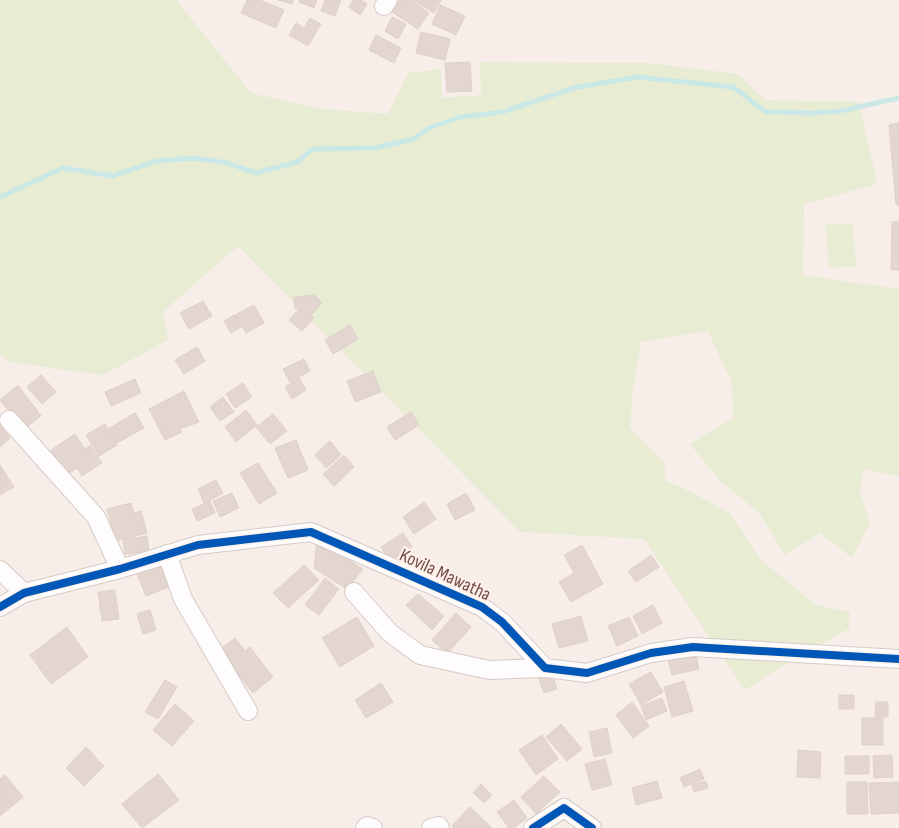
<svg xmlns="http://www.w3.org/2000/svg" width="899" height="828" font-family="'Sofia Sans Condensed',sans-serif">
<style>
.green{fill:#e8ecd3}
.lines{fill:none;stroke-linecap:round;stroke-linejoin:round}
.stream{stroke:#cae8e5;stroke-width:5}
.building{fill:#e3d5d0;stroke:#e0d0cb}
.street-casing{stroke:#d6cac6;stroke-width:20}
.street{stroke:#fefcfc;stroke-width:18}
.cycleway-casing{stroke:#fff2ea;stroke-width:11}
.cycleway{stroke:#0057b8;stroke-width:8}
.labels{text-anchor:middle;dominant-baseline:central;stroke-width:4.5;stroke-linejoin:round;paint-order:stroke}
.street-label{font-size:19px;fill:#754f49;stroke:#fff2ea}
</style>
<rect width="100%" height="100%" fill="#f7eee9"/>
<path class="green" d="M0,0H176L251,93L322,109L388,114L408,73L441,69L442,98L481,95L480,62L648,63L738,74L765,100L859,102L877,184L804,204L803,275L899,289V476L863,469L860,493L870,522L852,558L820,533L785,555L759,513L720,481L690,444L734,417L731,381L708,331L641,342L633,390L630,428L664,462L666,481L689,491L731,514L761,560L816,605L850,612L849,629L796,658L745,690L644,539L520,532L238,246L163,312L168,340L103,375L10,362L0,354Z
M853,223L856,266L829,268L825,225Z"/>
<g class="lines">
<path class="stream" d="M0,197L63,168L113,176L156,161L195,158L227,163L256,173L298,162L312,149L375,148L413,139L429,128L461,117L502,112L574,88L637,77L733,87L766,112L813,113L840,111L899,98"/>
</g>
<path class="building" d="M247,0H260L284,10L276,28L241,13Z
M278,0H293L292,4Z
M300,0H317L314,8L299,2Z
M325,0H341L335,16L321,11Z
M353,0H361L367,4L360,15L349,7Z
M400,0H410L429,13L418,29L392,12Z
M412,0H441L434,13Z
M440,5L465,16L456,35L432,24Z
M392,17L406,24L398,39L385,31Z
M310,18L321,24L308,46L289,35L296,23L304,28Z
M421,32L450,39L445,60L416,53Z
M376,35L401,48L394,63L369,50Z
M470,62L472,91L447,92L445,63Z
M899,123V205H896L889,125Z
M899,221V270H891L892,222Z
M314,295L322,303L311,315L314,318L302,331L289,320L300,308L295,309L294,297Z
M203,301L212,316L189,329L180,313Z
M254,305L264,323L246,333L235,315Z
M234,315L241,327L231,333L224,321Z
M350,325L358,339L333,354L325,340Z
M197,347L205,361L184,374L175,360Z
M304,359L310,371L290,382L283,369Z
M373,371L381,392L355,402L347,381Z
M41,375L56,392L42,404L27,387Z
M299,378L306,390L292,399L285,387Z
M135,379L141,393L111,406L105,392Z
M243,383L252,397L235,408L226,394Z
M18,385L41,416L23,430L0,400Z
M184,391L199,422L180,429L182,432L165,440L149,409Z
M223,397L234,412L220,421L210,407Z
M246,410L257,425L236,442L225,427Z
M411,412L419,425L395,440L387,427Z
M135,413L144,428L117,443L108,429Z
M273,414L287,431L270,444L256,427Z
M105,424L117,445L99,456L86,435Z
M0,426L10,438L0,447Z
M75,434L85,449L90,445L102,463L82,476L77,468L67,475L51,450Z
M296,440L308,470L288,478L275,448Z
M330,441L341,455L326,468L315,455Z
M344,455L354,467L334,486L323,474Z
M258,463L277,493L259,504L240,473Z
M0,465L14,487L0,495Z
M216,480L223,493L204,503L198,489Z
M232,493L239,508L220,517L213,501Z
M466,493L475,510L455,520L447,504Z
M210,501L215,513L197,521L192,509Z
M424,502L436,519L414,534L403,517Z
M131,503L134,513L141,511L147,533L116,541L107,509Z
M403,533L412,547L390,561L381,547Z
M147,536L149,551L125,554L123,540Z
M317,540L363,569L347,589L314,568Z
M582,545L603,584L571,602L559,582L574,573L564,555Z
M651,555L659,567L636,582L628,571Z
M162,564L171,586L146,596L137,574Z
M304,565L319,580L288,608L273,593Z
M325,578L339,589L319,615L305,605Z
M115,590L119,619L102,621L98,592Z
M418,594L444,616L432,630L406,605Z
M653,605L662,623L642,634L633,616Z
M150,610L156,630L143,634L137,614Z
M456,613L471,627L447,654L432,640Z
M581,616L588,641L559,648L552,624Z
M357,617L374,646L340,667L322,638Z
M629,617L638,636L617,646L608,626Z
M67,627L88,657L51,684L30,655Z
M235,638L245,651L250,647L273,677L253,693L219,650Z
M695,652L699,669L672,675L668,659Z
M651,672L663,692L641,705L629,684Z
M552,674L557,689L544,693L539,679Z
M165,680L177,687L158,719L145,712Z
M684,681L693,711L672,717L664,687Z
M381,683L393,702L366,718L355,700Z
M839,695H854V709H839Z
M662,698L667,711L646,720L641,706Z
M632,702L649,726L633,738L616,715Z
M876,702H888V717H875Z
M175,704L194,721L172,746L153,730Z
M862,718H883V745H862Z
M561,724L582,749L567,761L546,737Z
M607,728L612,753L594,757L589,732Z
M542,735L558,759L536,775L519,750Z
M86,747L104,766L84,786L66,768Z
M798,750L821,752L820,778L797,777Z
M892,755L893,777L874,778L873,756Z
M845,756H869V774H845Z
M605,759L612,785L592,790L585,764Z
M700,769L704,779L684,787L680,778Z
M158,774L179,800L142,828L122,804Z
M5,775L23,797L0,816V779Z
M544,776L560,792L536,814L521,797Z
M657,781L662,798L636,805L632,788Z
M706,781L708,788L694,792L692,785Z
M847,782H867L868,814H847Z
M899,782V813L871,814L869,783Z
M481,784L492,795L484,803L473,793Z
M514,800L527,818L514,828H509L497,812Z
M470,807L492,828H454L452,826Z"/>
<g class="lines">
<g class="street-casing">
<path id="street" d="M384,6L388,0
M9,420L96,517L120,569
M167,554L183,599L248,711
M0,570L24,593
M354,592L390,633L420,655L489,670L545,668
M0,607L24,593L120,569L198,545L311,532L482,607L502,622L545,668L587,673L651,653L693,647L899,659
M365,828L367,826L373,828
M431,828L439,826L440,828
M533,828L564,808L592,828"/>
</g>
<use href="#street" class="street"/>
<g class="cycleway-casing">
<path id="cycleway" d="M0,607L24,593L120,569L198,545L311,532L482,607L502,622L545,668L587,673L651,653L693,647L899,659
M533,828L564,808L592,828"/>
</g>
<use href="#cycleway" class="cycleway"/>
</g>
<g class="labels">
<g class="street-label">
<text transform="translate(445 575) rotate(25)">Kovila Mawatha</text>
</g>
</g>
</svg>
